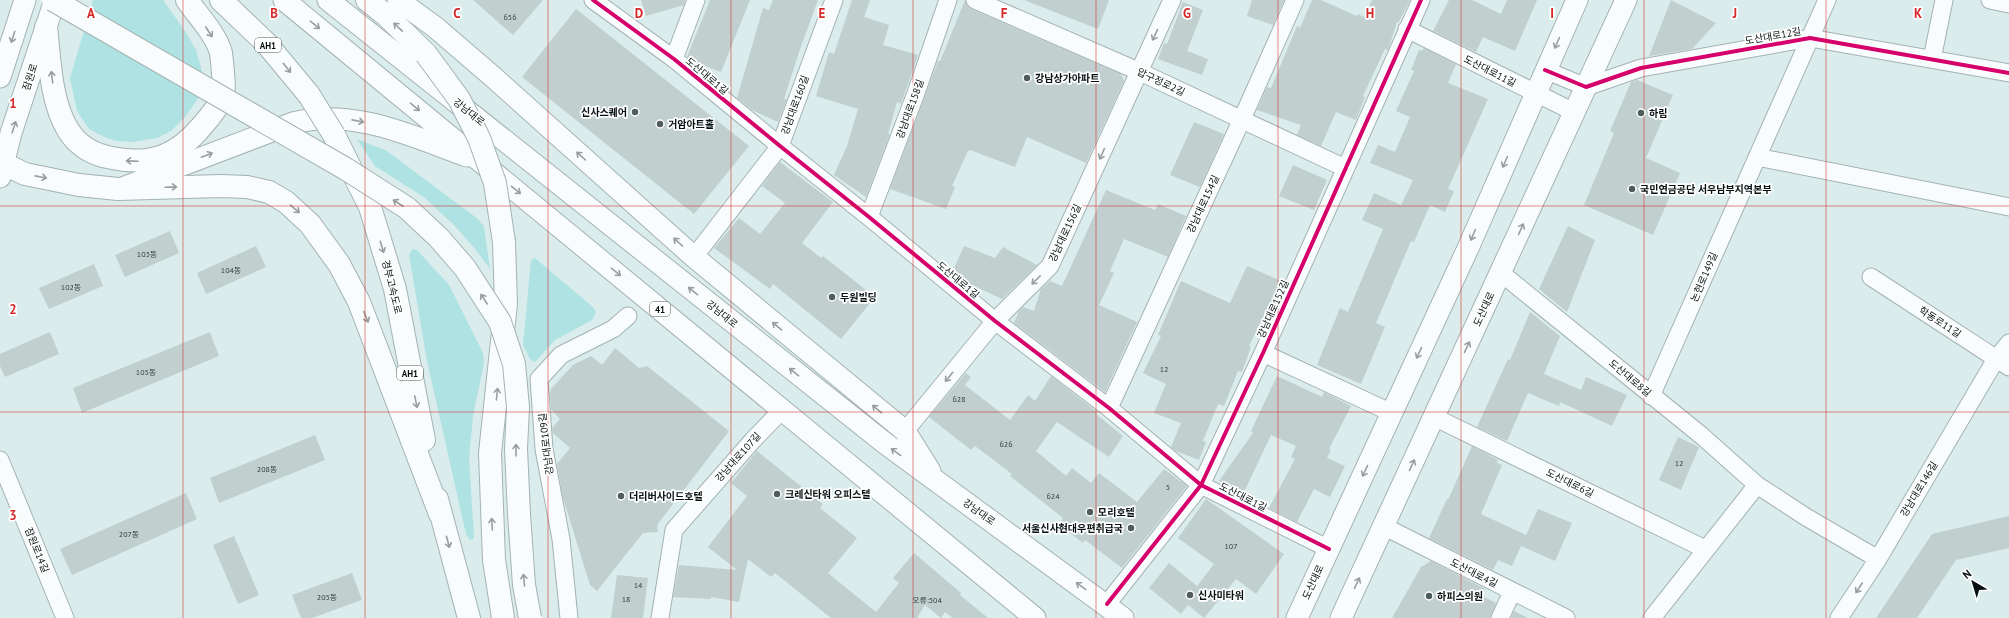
<svg xmlns="http://www.w3.org/2000/svg" width="2009" height="618" font-family="'PT Sans','Noto Sans KR',sans-serif">
<style>
.green{fill:#afe2e2}
.building{fill:#c1cfcf}
.lines{fill:none;stroke-linecap:round;stroke-linejoin:round}
.minor-casing{stroke:#a4b2b2;stroke-width:19}
.major-casing{stroke:#a4b2b2;stroke-width:23}
.highway-casing{stroke:#a4b2b2;stroke-width:24}
.minor{stroke:#f9fcfc;stroke-width:17}
.major{stroke:#f9fcfc;stroke-width:21}
.highway{stroke:#f9fcfc;stroke-width:22}
.highway-bridge-casing{stroke:#a4b2b2;stroke-width:24;stroke-linecap:butt}
.highway-bridge{stroke:#f9fcfc;stroke-width:22}
.cycleway-casing{stroke:#fff;stroke-width:6}
.cycleway{stroke:#d6006c;stroke-width:4}
.oneway{stroke:#989e9e}
.grid{fill:none;stroke:#d62828;stroke-width:1;stroke-opacity:0.55}
.poi-dot{fill:#505d5d;stroke:#fff;stroke-width:1.5}
.labels{text-anchor:middle;dominant-baseline:central;stroke-width:3.5;stroke-linejoin:round;paint-order:stroke}
.number-label{font-size:8px;fill:#354040}
.shield{fill:#fff;stroke:#515858;stroke-width:1}
.shield-label{font-size:9px;font-weight:bold;fill:#061010}
.street-label{font-size:10px;fill:#061010;stroke:#fff}
.poi-label{font-size:10px;font-weight:bold;fill:#061010;stroke:#fff;text-anchor:start}
.grid-label{font-size:13px;text-anchor:middle;font-weight:bold;fill:#d62828;stroke:#fff;stroke-width:3.5;stroke-linejoin:round;paint-order:stroke}
</style>
<rect width="100%" height="100%" fill="#daecec"/>
<path class="green" d="M93,0H163L185,31L196,50L202,71L199,97L185,117L171,131L157,138L132,142L117,141L104,137L89,129L77,111L70,78Z
M357,139L387,151L478,219L484,227L490,269L476,250L454,225L425,198L375,166Z
M412,249L417,250L449,285L483,353L484,363L473,416L469,459L474,536L473,539L470,540L466,534L427,361L409,255Z
M535,258L594,308L596,312L592,320L555,340L535,362L530,359L523,345L531,260Z"/>
<path class="building" d="M473,0H543L513,35Z
M641,0H685L684,5L646,16Z
M710,0H750L721,72L692,61L687,57Z
M773,0H818L800,49L784,99H787L778,122L752,110L737,98L763,8L769,10Z
M852,0H870L864,17L889,25L883,45L918,55L901,104L897,102L888,134H890L866,197L834,175L847,146L858,109L816,96L829,52L834,54Z
M965,0L967,6L971,9L1121,74L1124,81L1086,163L1027,137L1015,167L970,150L969,151H968L952,186L955,187L946,209L890,189L938,61H940L946,47Z
M1024,0H1109L1098,29Z
M1252,0H1284L1273,25L1247,16Z
M1312,0H1321L1357,16L1358,14L1364,17L1372,0H1410L1399,22H1397L1388,50L1385,49L1363,96L1365,97L1356,120L1336,112L1321,146L1297,135L1301,125L1257,110L1267,87L1271,88L1297,26L1300,28Z
M1449,0H1472L1501,14L1507,0H1537L1515,51L1483,37L1476,52L1433,31Z
M1671,0L1716,23L1692,49L1649,56Z
M1183,2L1203,10L1187,51L1208,59L1202,75L1158,59L1164,43L1167,44Z
M576,9L749,146L694,214L522,77Z
M1424,48L1456,64L1448,83L1488,99L1448,189L1454,191L1445,212L1430,205L1414,242L1411,241L1376,323L1385,327L1361,384L1317,365L1340,308L1348,312L1383,229L1362,220L1374,193L1401,205L1413,180L1370,163L1378,145L1395,152L1410,117L1396,111L1414,71L1411,70L1419,50L1422,51Z
M1637,80L1673,95L1646,158L1680,173L1653,235L1584,205L1614,133L1610,131L1631,82Z
M1194,122L1224,134L1200,187L1170,175Z
M780,162L833,202L802,243L821,258L823,256L875,297L841,339L773,284L770,289L714,248L739,218L760,234L785,203L762,186Z
M1293,165L1327,180L1314,210L1279,196Z
M1106,190L1155,210L1158,204L1186,216L1168,257L1124,239L1110,271L1114,273L1099,305L1137,322L1105,392L1014,323L1019,311L1023,307L1034,311L1041,289L1050,281L1062,286Z
M1568,226L1595,240L1567,312L1539,289Z
M170,231L179,253L125,277L115,255Z
M256,246L266,267L206,294L197,273Z
M964,246L995,258L1003,247L1037,265L1002,299L961,280L952,273Z
M94,264L103,286L49,309L39,288Z
M1247,266L1283,282L1268,314L1265,313L1249,346L1251,347L1242,372L1238,371L1224,406L1218,404L1203,441L1206,442L1199,460L1176,451L1171,447L1181,423L1154,413L1166,384L1143,373L1161,336L1158,335L1181,281L1230,303Z
M1530,312L1560,336L1544,374L1581,390L1586,377L1627,395L1612,426L1560,402L1559,406L1528,393L1507,441L1477,427L1508,359L1510,360Z
M50,332L59,354L5,377L0,366V354Z
M210,332L219,356L82,413L73,388Z
M615,348L639,368L647,366L729,431L657,525L658,532L643,533L597,591L590,585L563,498L557,464L570,448L553,433L552,428L560,419L551,409L550,395L551,389L573,365L591,356L602,365Z
M966,373L971,377L965,385L1010,420L1028,395L1035,401L1051,376L1097,412L1096,414L1123,436L1109,457L1057,422L1036,451L1066,476L1072,468L1091,483L1099,473L1137,502L1164,469L1187,486L1122,568L1085,540L1083,543L1058,524L1063,518L1010,476L1012,474L975,446L971,450L929,417Z
M1277,376L1322,397L1324,392L1351,406L1329,449L1331,450L1327,458L1345,466L1330,497L1314,489L1297,522L1269,508L1295,459L1291,457L1296,446L1271,435L1244,492L1219,481L1253,433L1251,431Z
M315,435L325,460L219,503L210,478Z
M1678,437L1699,447L1681,490L1659,480Z
M1472,446L1498,460L1497,463L1502,465L1481,514L1526,535L1538,509L1572,523L1555,561L1521,546L1512,566L1498,560L1493,570L1429,538L1447,499L1448,500Z
M757,451L823,504L820,508L857,538L828,573L876,612L899,583L893,578L914,553L961,593L960,595L988,618H953L945,612L941,618L925,605L917,618H831L775,573L771,577L748,559L739,602L711,597V599L673,597L679,565L737,570L708,547L747,496L731,483Z
M186,493L197,519L72,575L60,549Z
M1206,499L1284,554L1256,594L1236,579L1204,618L1188,605L1181,614L1149,588L1169,563L1197,586L1214,564L1178,538Z
M2009,516V548L1956,560L1917,618H1876L1932,534Z
M234,536L259,595L238,604L213,545Z
M1431,561L1485,589L1482,596L1496,603L1490,618H1392L1421,567Z
M352,573L362,600L312,618H301L292,595Z
M617,575L648,578L643,618H611Z
M1514,611L1528,618H1511Z"/>
<g class="lines">
<g class="minor-casing">
<path id="minor" d="M593,0L674,59L780,146L869,217L995,321L1109,408L1201,485L1329,549
M975,0L1138,71L1345,168
M1990,0L2009,4
M1407,29L1574,112
M674,59L696,0
M1932,59L1944,0
M1545,70L1586,87L1641,68L1810,38L2009,73
M1757,157L2009,207
M869,217L916,93L948,0
M694,257L780,146L834,0
M1501,273L1702,436L1757,485L1806,517L1878,559
M1871,277L2009,367
M1263,353L1392,413
M1651,396L1827,0
M1109,408L1242,119L1295,0
M1434,417L1705,549
M905,431L995,321L1050,266L1172,0
M0,460L65,618
M1383,526L1566,618
M1107,604L1201,485L1263,353L1421,0
M569,618L561,539L544,449L539,379L561,355L613,329L628,316
M660,618L674,530L753,440L783,409
M1500,618L1512,592
M1652,618L1757,485
M1839,618L1878,559L1996,359L2009,343"/>
</g>
<g class="major-casing">
<path id="major" d="M284,0L1035,618
M328,0L886,444L1123,618
M398,0L435,27L492,76L694,257L905,431L930,471
M0,77L25,0
M0,177L11,133L55,0
M125,187L293,123C354,108 411,136 467,156
M1297,618L1469,246L1577,0
M1341,618L1626,0"/>
</g>
<g class="highway-casing">
<path id="highway" d="M221,0L266,43L309,95
M367,0L387,16L426,54
M46,27C50,60 50,100 68,130C78,146 94,155 112,158C151,166 177,156 202,126C210,117 218,107 223,96C225,89 222,61 221,53C216,34 198,16 187,0
M334,135L370,207L395,289L424,440
M0,162L25,174L79,185L118,189L221,186L247,187L269,192L286,202L310,224L339,264L359,302L440,514
M437,499L469,618
M503,618L494,560L490,453L506,304L504,242"/>
</g>
<use href="#minor" class="minor"/>
<use href="#major" class="major"/>
<use href="#highway" class="highway"/>
<g class="highway-bridge-casing">
<path id="highway-bridge" d="M53,0L346,169L407,208L439,238L465,268L500,322L514,364L518,407L516,449L519,514L524,585L530,618
M426,54L459,99L479,138L495,183L504,242
M309,95L334,135"/>
</g>
<use href="#highway-bridge" class="highway-bridge"/>
<g class="cycleway-casing">
<path id="cycleway" d="M593,0L674,59L780,146L869,217L995,321L1109,408L1201,485L1329,549
M1545,70L1586,87L1641,68L1810,38L2009,73
M1107,604L1201,485L1263,353L1421,0"/>
</g>
<use href="#cycleway" class="cycleway"/>
</g>
<defs><path id="oneway-shaft" d="M-6 0H5M1.5-3L5.5 0L1.5 3" fill="none" stroke-width="1.6" stroke-linecap="round" stroke-linejoin="round"/></defs>
<g class="oneway">
<use href="#oneway-shaft" transform="translate(315 25) rotate(39)"/>
<use href="#oneway-shaft" transform="translate(398 27) rotate(-136)"/>
<use href="#oneway-shaft" transform="translate(209 32) rotate(57)"/>
<use href="#oneway-shaft" transform="translate(1155 35) rotate(115)"/>
<use href="#oneway-shaft" transform="translate(13 37) rotate(108)"/>
<use href="#oneway-shaft" transform="translate(1557 43) rotate(114)"/>
<use href="#oneway-shaft" transform="translate(287 68) rotate(51)"/>
<use href="#oneway-shaft" transform="translate(52 77) rotate(-97)"/>
<use href="#oneway-shaft" transform="translate(415 107) rotate(40)"/>
<use href="#oneway-shaft" transform="translate(358 121) rotate(11)"/>
<use href="#oneway-shaft" transform="translate(14 127) rotate(-72)"/>
<use href="#oneway-shaft" transform="translate(1102 154) rotate(114)"/>
<use href="#oneway-shaft" transform="translate(207 155) rotate(-21)"/>
<use href="#oneway-shaft" transform="translate(581 156) rotate(-138)"/>
<use href="#oneway-shaft" transform="translate(132 161) rotate(-178)"/>
<use href="#oneway-shaft" transform="translate(1505 162) rotate(114)"/>
<use href="#oneway-shaft" transform="translate(41 177) rotate(11)"/>
<use href="#oneway-shaft" transform="translate(171 187) rotate(-2)"/>
<use href="#oneway-shaft" transform="translate(516 190) rotate(39)"/>
<use href="#oneway-shaft" transform="translate(398 203) rotate(-147)"/>
<use href="#oneway-shaft" transform="translate(295 209) rotate(40)"/>
<use href="#oneway-shaft" transform="translate(1521 229) rotate(-66)"/>
<use href="#oneway-shaft" transform="translate(1473 235) rotate(113)"/>
<use href="#oneway-shaft" transform="translate(678 242) rotate(-138)"/>
<use href="#oneway-shaft" transform="translate(382 247) rotate(73)"/>
<use href="#oneway-shaft" transform="translate(616 272) rotate(39)"/>
<use href="#oneway-shaft" transform="translate(1036 280) rotate(135)"/>
<use href="#oneway-shaft" transform="translate(693 291) rotate(-141)"/>
<use href="#oneway-shaft" transform="translate(484 299) rotate(-123)"/>
<use href="#oneway-shaft" transform="translate(366 317) rotate(68)"/>
<use href="#oneway-shaft" transform="translate(777 326) rotate(-140)"/>
<use href="#oneway-shaft" transform="translate(1467 347) rotate(-65)"/>
<use href="#oneway-shaft" transform="translate(1419 353) rotate(115)"/>
<use href="#oneway-shaft" transform="translate(794 372) rotate(-141)"/>
<use href="#oneway-shaft" transform="translate(949 377) rotate(129)"/>
<use href="#oneway-shaft" transform="translate(497 394) rotate(-84)"/>
<use href="#oneway-shaft" transform="translate(416 402) rotate(78)"/>
<use href="#oneway-shaft" transform="translate(877 409) rotate(-140)"/>
<use href="#oneway-shaft" transform="translate(516 450) rotate(-90)"/>
<use href="#oneway-shaft" transform="translate(896 452) rotate(-144)"/>
<use href="#oneway-shaft" transform="translate(1412 465) rotate(-65)"/>
<use href="#oneway-shaft" transform="translate(1365 471) rotate(115)"/>
<use href="#oneway-shaft" transform="translate(492 524) rotate(-93)"/>
<use href="#oneway-shaft" transform="translate(448 542) rotate(75)"/>
<use href="#oneway-shaft" transform="translate(524 580) rotate(-95)"/>
<use href="#oneway-shaft" transform="translate(1357 583) rotate(-65)"/>
<use href="#oneway-shaft" transform="translate(1081 586) rotate(-144)"/>
<use href="#oneway-shaft" transform="translate(1859 588) rotate(123)"/>
</g>
<path class="grid" d="M183,0V618M365,0V618M548,0V618M731,0V618M913,0V618M1096,0V618M1278,0V618M1461,0V618M1644,0V618M1826,0V618M0,206H2009M0,412H2009"/>
<g class="poi-dot">
<circle cx="1027" cy="78" r="4"/>
<circle cx="635" cy="112" r="4"/>
<circle cx="1641" cy="113" r="4"/>
<circle cx="660" cy="124" r="4"/>
<circle cx="1632" cy="189" r="4"/>
<circle cx="832" cy="297" r="4"/>
<circle cx="777" cy="494" r="4"/>
<circle cx="621" cy="496" r="4"/>
<circle cx="1090" cy="512" r="4"/>
<circle cx="1131" cy="528" r="4"/>
<circle cx="1190" cy="595" r="4"/>
<circle cx="1429" cy="596" r="4"/>
</g>
<g class="labels">
<g class="number-label">
<text x="510" y="17">656</text>
<text x="147" y="254">103동</text>
<text x="231" y="270">104동</text>
<text x="71" y="287">102동</text>
<text x="1164" y="369">12</text>
<text x="146" y="372">105동</text>
<text x="959" y="399">628</text>
<text x="1006" y="444">626</text>
<text x="1679" y="463">12</text>
<text x="267" y="469">208동</text>
<text x="1168" y="487">5</text>
<text x="1053" y="496">624</text>
<text x="129" y="534">207동</text>
<text x="1231" y="546">107</text>
<text x="638" y="585">14</text>
<text x="327" y="597">205동</text>
<text x="626" y="599">18</text>
<text x="927" y="600">오류:504</text>
</g>
<g class="shield">
<rect x="255" y="38" width="26" height="14" rx="3"/>
<rect x="650" y="302" width="20" height="14" rx="3"/>
<rect x="397" y="366" width="26" height="14" rx="3"/>
</g>
<g class="shield-label">
<text x="268" y="45">AH1</text>
<text x="660" y="309">41</text>
<text x="410" y="373">AH1</text>
</g>
<g class="street-label">
<text transform="translate(1773 36) rotate(-10)">도산대로12길</text>
<text transform="translate(1490 71) rotate(27)">도산대로11길</text>
<text transform="translate(707 76) rotate(40)">도산대로1길</text>
<text transform="translate(30 77) rotate(-72)">잠원로</text>
<text transform="translate(1161 82) rotate(25)">압구정로2길</text>
<text transform="translate(795 105) rotate(-70)">강남대로160길</text>
<text transform="translate(910 109) rotate(-70)">강남대로158길</text>
<text transform="translate(469 112) rotate(39)">강남대로</text>
<text transform="translate(1203 204) rotate(-65)">강남대로154길</text>
<text transform="translate(1065 233) rotate(-65)">강남대로156길</text>
<text transform="translate(1704 277) rotate(-67)">논현로149길</text>
<text transform="translate(958 280) rotate(40)">도산대로1길</text>
<text transform="translate(392 287) rotate(76)">경부고속도로</text>
<text transform="translate(1273 309) rotate(-66)">강남대로152길</text>
<text transform="translate(1484 309) rotate(-65)">도산대로</text>
<text transform="translate(722 314) rotate(39)">강남대로</text>
<text transform="translate(1940 322) rotate(33)">학동로11길</text>
<text transform="translate(1630 378) rotate(40)">도산대로8길</text>
<text transform="translate(546 444) rotate(-97)">강남대로109길</text>
<text transform="translate(738 457) rotate(-48)">강남대로107길</text>
<text transform="translate(1570 483) rotate(26)">도산대로6길</text>
<text transform="translate(1919 489) rotate(-59)">강남대로146길</text>
<text transform="translate(1243 497) rotate(27)">도산대로1길</text>
<text transform="translate(979 512) rotate(36)">강남대로</text>
<text transform="translate(37 550) rotate(68)">잠원로14길</text>
<text transform="translate(1474 573) rotate(27)">도산대로4길</text>
<text transform="translate(1313 582) rotate(-65)">도산대로</text>
</g>
<g class="poi-label">
<text x="1035" y="78">강남상가아파트</text>
<text x="627" y="112" text-anchor="end">신사스퀘어</text>
<text x="1649" y="113">하림</text>
<text x="668" y="124">거암아트홀</text>
<text x="1640" y="189">국민연금공단 서우남부지역본부</text>
<text x="840" y="297">두원빌딩</text>
<text x="785" y="494">크레신타워 오피스텔</text>
<text x="629" y="496">더리버사이드호텔</text>
<text x="1098" y="512">모리호텔</text>
<text x="1123" y="528" text-anchor="end">서울신사현대우편취급국</text>
<text x="1198" y="595">신사미타워</text>
<text x="1437" y="596">하피스의원</text>
</g>
</g>
<g class="grid-label">
<text x="91" y="18">A</text>
<text x="274" y="18">B</text>
<text x="457" y="18">C</text>
<text x="639" y="18">D</text>
<text x="822" y="18">E</text>
<text x="1004" y="18">F</text>
<text x="1187" y="18">G</text>
<text x="1370" y="18">H</text>
<text x="1552" y="18">I</text>
<text x="1735" y="18">J</text>
<text x="1918" y="18">K</text>
<text x="13" y="108">1</text>
<text x="13" y="314">2</text>
<text x="13" y="520">3</text>
</g>
<g transform="translate(1973 582) rotate(322)" stroke="#ffffff" stroke-width="3" paint-order="stroke">
<path d="M0-3L7 15L0 10L-7 15Z" fill="#061010"/>
<text y="-6" font-size="11" font-weight="bold" text-anchor="middle" fill="#061010">N</text>
</g>
</svg>
